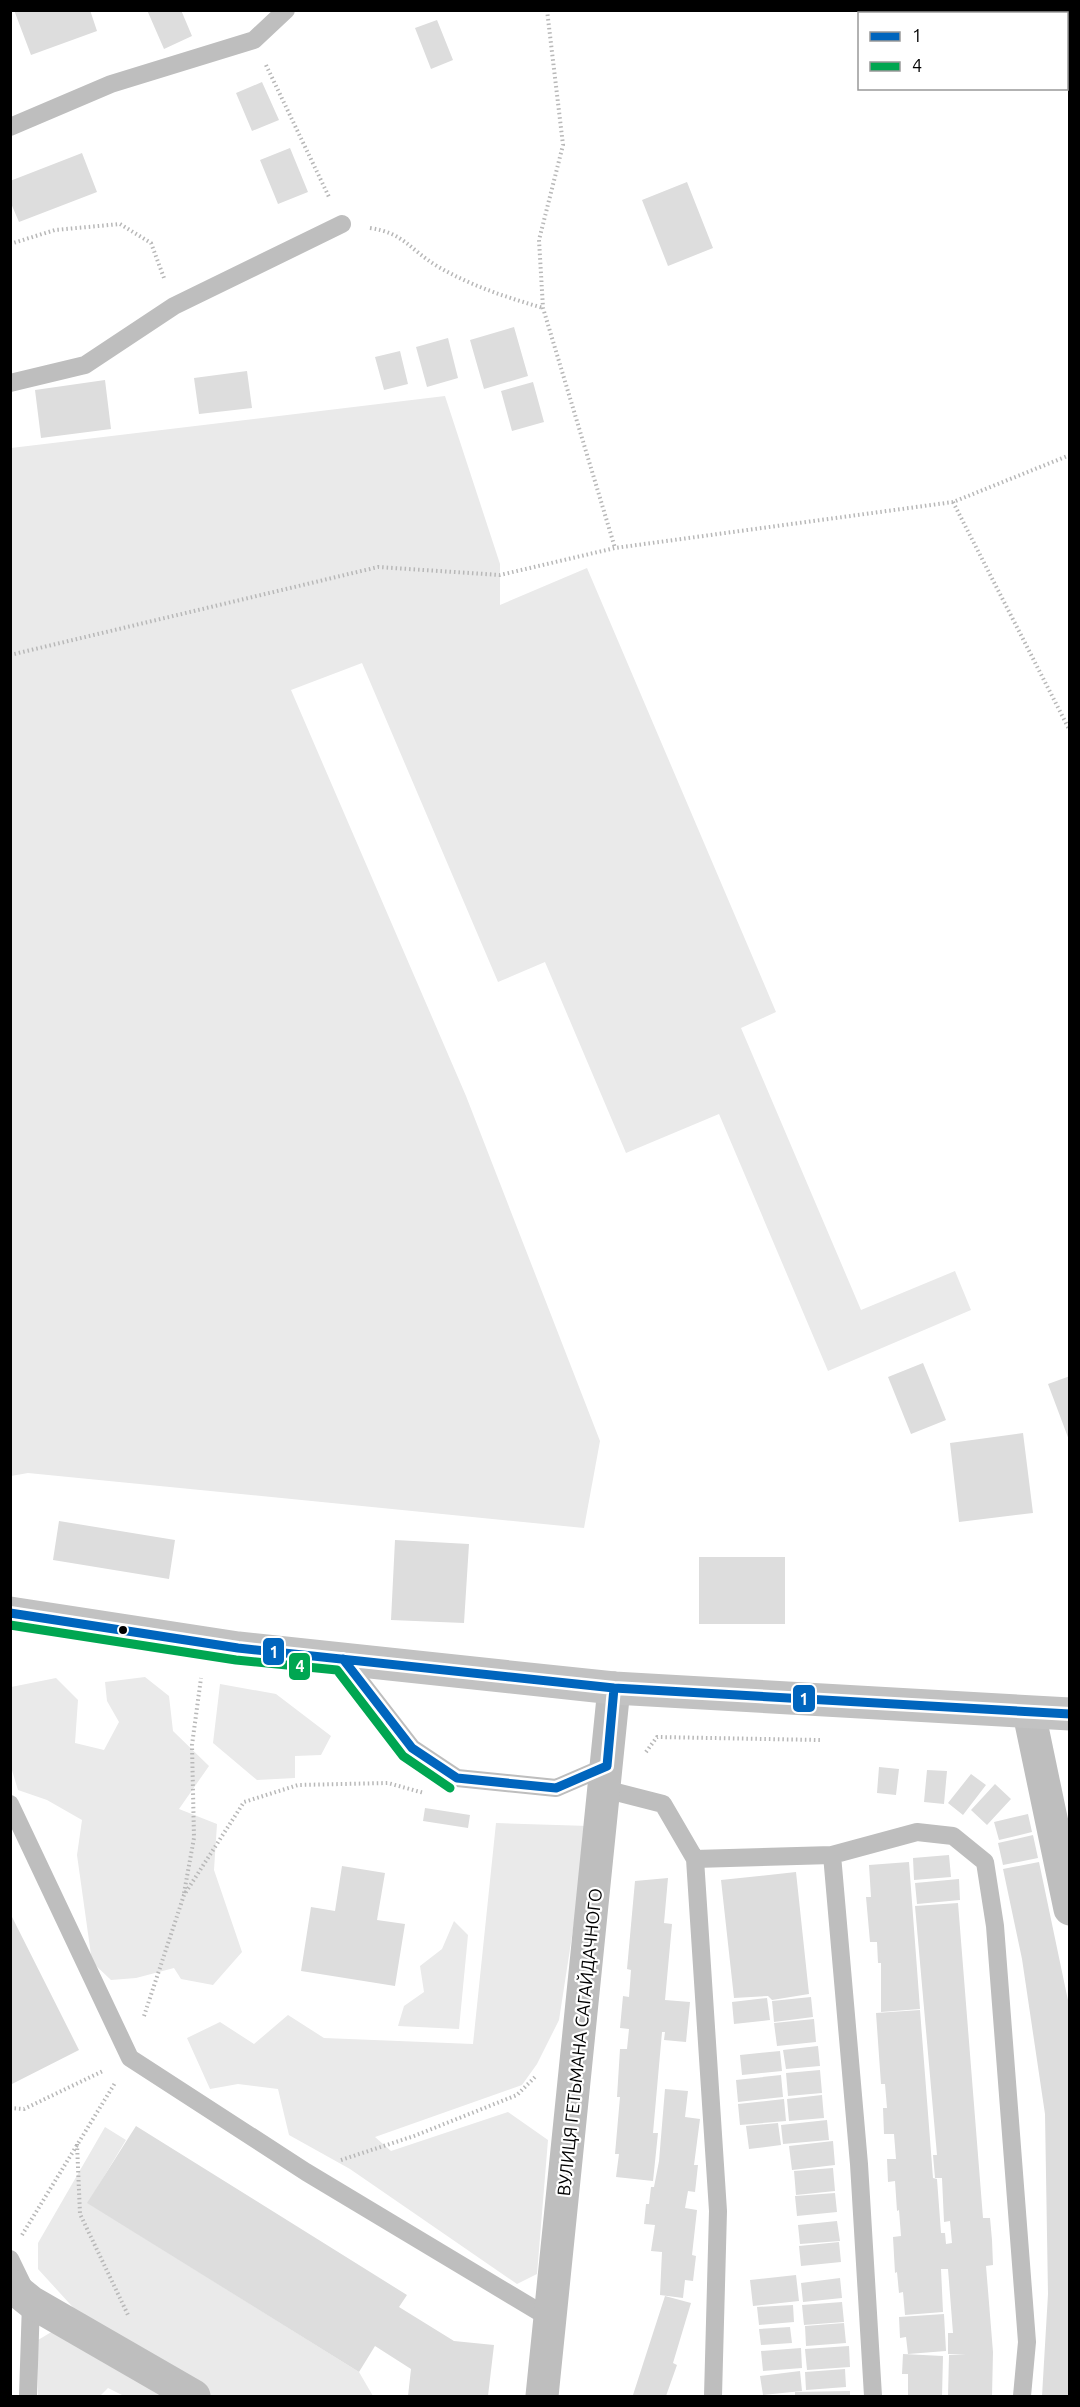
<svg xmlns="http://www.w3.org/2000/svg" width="1080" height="2407" font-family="Ubuntu,sans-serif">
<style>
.green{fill:#eaeaea}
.building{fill:#ddd}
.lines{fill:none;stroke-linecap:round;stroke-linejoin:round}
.path{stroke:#b8b8b8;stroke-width:4;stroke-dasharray:1.5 3;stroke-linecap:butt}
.service{stroke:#bebebe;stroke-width:18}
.minor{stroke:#bebebe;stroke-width:33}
.secondary{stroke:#c2c2c2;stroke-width:33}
.bus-1-casing{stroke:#fff;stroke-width:14}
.bus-2-casing{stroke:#fff;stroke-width:14}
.bus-1{stroke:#0065bd;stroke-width:9}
.bus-2{stroke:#00a651;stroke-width:9}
.bus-dot{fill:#000;stroke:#fff;stroke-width:2}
.labels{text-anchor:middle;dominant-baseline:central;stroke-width:4.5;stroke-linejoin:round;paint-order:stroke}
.street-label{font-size:18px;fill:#000;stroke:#fff}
.line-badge{stroke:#fff;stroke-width:2}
.badge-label{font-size:16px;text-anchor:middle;font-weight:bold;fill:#fff}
</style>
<rect width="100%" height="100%" fill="#fff"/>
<path class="green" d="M445,396L500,564V605L587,568L776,1012L741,1028L861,1310L955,1271L971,1310L828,1371L719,1114L626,1153L545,962L498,982L362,663L291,690L466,1096L600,1441L584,1528L28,1473L11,1476V448Z
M145,1677L169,1696L173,1731L209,1766L179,1809L217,1824L214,1870L242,1952L213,1985L181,1979L174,1968L136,1978L111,1980L92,1962L77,1855L82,1820L47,1800L18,1790L11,1767V1687L56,1678L78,1700L75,1743L104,1750L119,1722L107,1701L105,1682Z
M220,1684L276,1694L331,1736L321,1755L295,1756V1778L257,1780L213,1743Z
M496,1823L589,1826L559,2020L537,2064L522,2085L375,2137L391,2151L508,2112L548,2140L537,2274L517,2284L350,2169L289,2135L278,2089L238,2084L210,2089L187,2038L220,2022L254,2044L288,2015L324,2038L473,2044Z
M454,1921L468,1935L459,2029L398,2026L404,2006L424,1992L420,1966L442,1949Z
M105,2127L126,2140L88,2203L359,2372L373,2396H124L108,2388L100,2396H38V2340L80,2315L38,2269V2243Z"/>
<path class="building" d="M14,10H90L97,31L31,55Z
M147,10H181L192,36L164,49Z
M437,20L453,60L431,69L415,28Z
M262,82L279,120L252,131L236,93Z
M290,148L308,192L278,204L260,160Z
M82,153L97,192L19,222L10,201V181Z
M687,182L713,248L668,266L642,200Z
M514,327L528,376L484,389L470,340Z
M448,338L458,378L427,387L416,347Z
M400,351L408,384L384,390L375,357Z
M247,371L252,408L199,414L194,378Z
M105,380L111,429L41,438L35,390Z
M533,382L544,422L512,431L501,391Z
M923,1363L946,1420L911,1434L888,1377Z
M1070,1376V1440H1069L1048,1384Z
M1023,1433L1033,1513L959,1522L950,1443Z
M59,1521L175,1540L169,1579L53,1560Z
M395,1540L469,1544L464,1623L391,1620Z
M699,1557H785V1624H699Z
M879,1767L899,1769L896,1795L877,1793Z
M927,1770L947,1771L944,1804L924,1802Z
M971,1774L986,1785L963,1815L948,1803Z
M995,1784L1011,1799L987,1825L971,1810Z
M425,1808L470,1815L468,1828L423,1821Z
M1028,1814L1032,1832L999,1840L994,1822Z
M1033,1835L1038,1858L1003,1865L998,1843Z
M949,1855L951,1877L914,1880L913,1858Z
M909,1862L920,2009L881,2012V1963H878L877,1942H870L866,1897H871L869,1865Z
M1039,1862L1070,2010V2396H1042L1048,2294L1045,2114L1022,1959L1003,1869Z
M342,1866L385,1873L377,1920L405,1924L395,1986L301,1971L311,1907L335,1911Z
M796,1872L809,1994L772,2000L768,1996L734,1998L721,1880Z
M668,1878L664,1923L672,1924L665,2000L690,2002L686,2042L664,2040L665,2032H662L653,2133H658L653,2181L616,2177L619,2154H615L620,2097H617L620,2049H627L629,2029L620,2028L623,1996L629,1997L631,1970L627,1969L635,1881Z
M959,1879L960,1900L917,1904L915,1883Z
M958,1903L983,2218H990L992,2240L993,2265L986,2266L993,2352L992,2396H948L949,2355L966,2354H948V2333H953L948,2269H941L943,2312L905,2315L903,2292L899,2293L897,2272L895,2273L893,2237L901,2236L899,2210L897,2211L895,2181L888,2182L887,2159H896L894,2134H884L883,2108H887L885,2084H881L876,2013L920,2010L933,2178L937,2179L941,2233H945L946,2244L952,2243L950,2221L944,2222L942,2178H935L933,2155H937L915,1906Z
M10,1913L79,2050L10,2085Z
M811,1997L813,2017L774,2022L772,2001Z
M767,1998L770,2020L734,2024L732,2002Z
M814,2019L816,2042L777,2046L774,2023Z
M818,2046L820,2066L786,2069L783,2050Z
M780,2051L782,2071L742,2075L740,2055Z
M820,2070L822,2093L788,2096L786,2073Z
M781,2075L783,2097L738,2102L736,2080Z
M665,2089L688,2091L685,2117L700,2119L694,2165H698L695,2192L688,2191L685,2208L697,2210L692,2255L696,2256L693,2281L685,2280L683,2298L660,2295L662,2252L651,2251L655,2225L644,2224L646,2204H649L651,2187H654L659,2161Z
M822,2095L824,2118L789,2121L787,2099Z
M784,2099L786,2121L740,2125L738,2104Z
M827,2120L829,2140L783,2144L781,2125Z
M778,2123L781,2145L749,2149L746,2126Z
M136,2126L407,2295L399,2307L454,2341L494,2345L488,2396H408L411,2369L375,2346L359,2372L87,2203Z
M833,2141L835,2165L792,2170L789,2146Z
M833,2168L835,2191L796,2195L794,2171Z
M835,2193L837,2212L797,2216L795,2196Z
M837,2221L840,2241L800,2244L798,2225Z
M839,2242L841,2262L801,2266L799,2246Z
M796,2275L799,2301L753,2306L750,2280Z
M840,2278L842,2298L803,2302L801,2283Z
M665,2296L691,2303L673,2363L677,2365L666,2396L633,2395Z
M842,2302L844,2322L804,2325L802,2305Z
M793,2305L794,2322L759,2325L757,2307Z
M944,2314L946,2351L908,2354L906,2337L900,2338L899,2317Z
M844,2323L846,2343L806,2346L805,2326Z
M790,2327L792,2343L761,2345L759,2329Z
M849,2346L850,2367L807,2370L805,2349Z
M801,2348L802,2368L763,2371L761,2351Z
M903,2354L943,2356L942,2396H908V2374H902Z
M845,2369L846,2387L806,2390L805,2372Z
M800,2371L802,2391L763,2395L760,2376Z
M850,2391V2396H795V2392Z"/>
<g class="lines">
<path class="path" d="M547,10L563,145L539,240L543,308L615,548
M266,65L329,197
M370,228C404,233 409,249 437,266C471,286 506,297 543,308
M10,244L55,230L120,224L151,243L164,278
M953,502L1070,731
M10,655L378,567L500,575L615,548L953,502L1070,455
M646,1752L657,1737L820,1740
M184,1893L194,1838L192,1745L201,1678
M144,2016L184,1895L244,1802L298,1785L388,1783L424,1793
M10,2108L24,2109L103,2071
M77,2144L80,2214L128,2315
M341,2160L414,2136L517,2095L536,2076
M22,2235L115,2083"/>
<path class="service" d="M10,127L111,84L254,40L286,10
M10,383L85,365L174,306L342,224
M343,1659L412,1748L457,1778L556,1788L607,1766
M605,1792H616L663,1804L695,1859L718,2211L713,2396
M10,1804L130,2058L306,2172L551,2319
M832,1855L859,2164L873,2396
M695,1859L832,1855L917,1832L953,1836L985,1862L995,1926L1027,2342L1022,2396
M10,2259L31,2302L28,2396"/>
<path class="minor" d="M1029,1713L1070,1909
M10,2285L31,2302L194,2396
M542,2396L614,1688"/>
<path class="secondary" d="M10,1613L238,1648L614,1688L1070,1714"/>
<g class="bus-1-casing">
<path id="bus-1" d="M10,1613L238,1648L614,1688L1070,1714
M343,1659L412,1748L457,1778L556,1788L607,1766L614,1688"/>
</g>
<g class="bus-2-casing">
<path id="bus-2" d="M10,1625L236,1660L337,1670L403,1756L450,1788"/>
</g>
<use href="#bus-1" class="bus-1"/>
<use href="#bus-2" class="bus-2"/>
</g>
<circle class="bus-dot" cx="123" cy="1630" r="5"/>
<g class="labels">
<g class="street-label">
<text transform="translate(579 2042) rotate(-84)">ВУЛИЦЯ ГЕТЬМАНА САГАЙДАЧНОГО</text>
</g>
</g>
<g class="line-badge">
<rect x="262" y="1637" width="23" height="29" rx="6" fill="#0065bd"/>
<rect x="288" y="1652" width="23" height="29" rx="6" fill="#00a651"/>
<rect x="792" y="1684" width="24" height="29" rx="6" fill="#0065bd"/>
</g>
<g class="badge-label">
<text x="274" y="1658">1</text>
<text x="300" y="1672">4</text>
<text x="804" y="1705">1</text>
</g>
<rect width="1080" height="2407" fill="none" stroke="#000000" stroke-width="24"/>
<rect x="858" y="12" width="210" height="78" fill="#ffffff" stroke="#999999" stroke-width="1.5"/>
<rect x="870" y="32" width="30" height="9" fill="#0065bd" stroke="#999999" stroke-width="1.5"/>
<text x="912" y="42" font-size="18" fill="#000000">1</text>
<rect x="870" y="62" width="30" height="9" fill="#00a651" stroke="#999999" stroke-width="1.5"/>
<text x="912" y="72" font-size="18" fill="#000000">4</text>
</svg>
